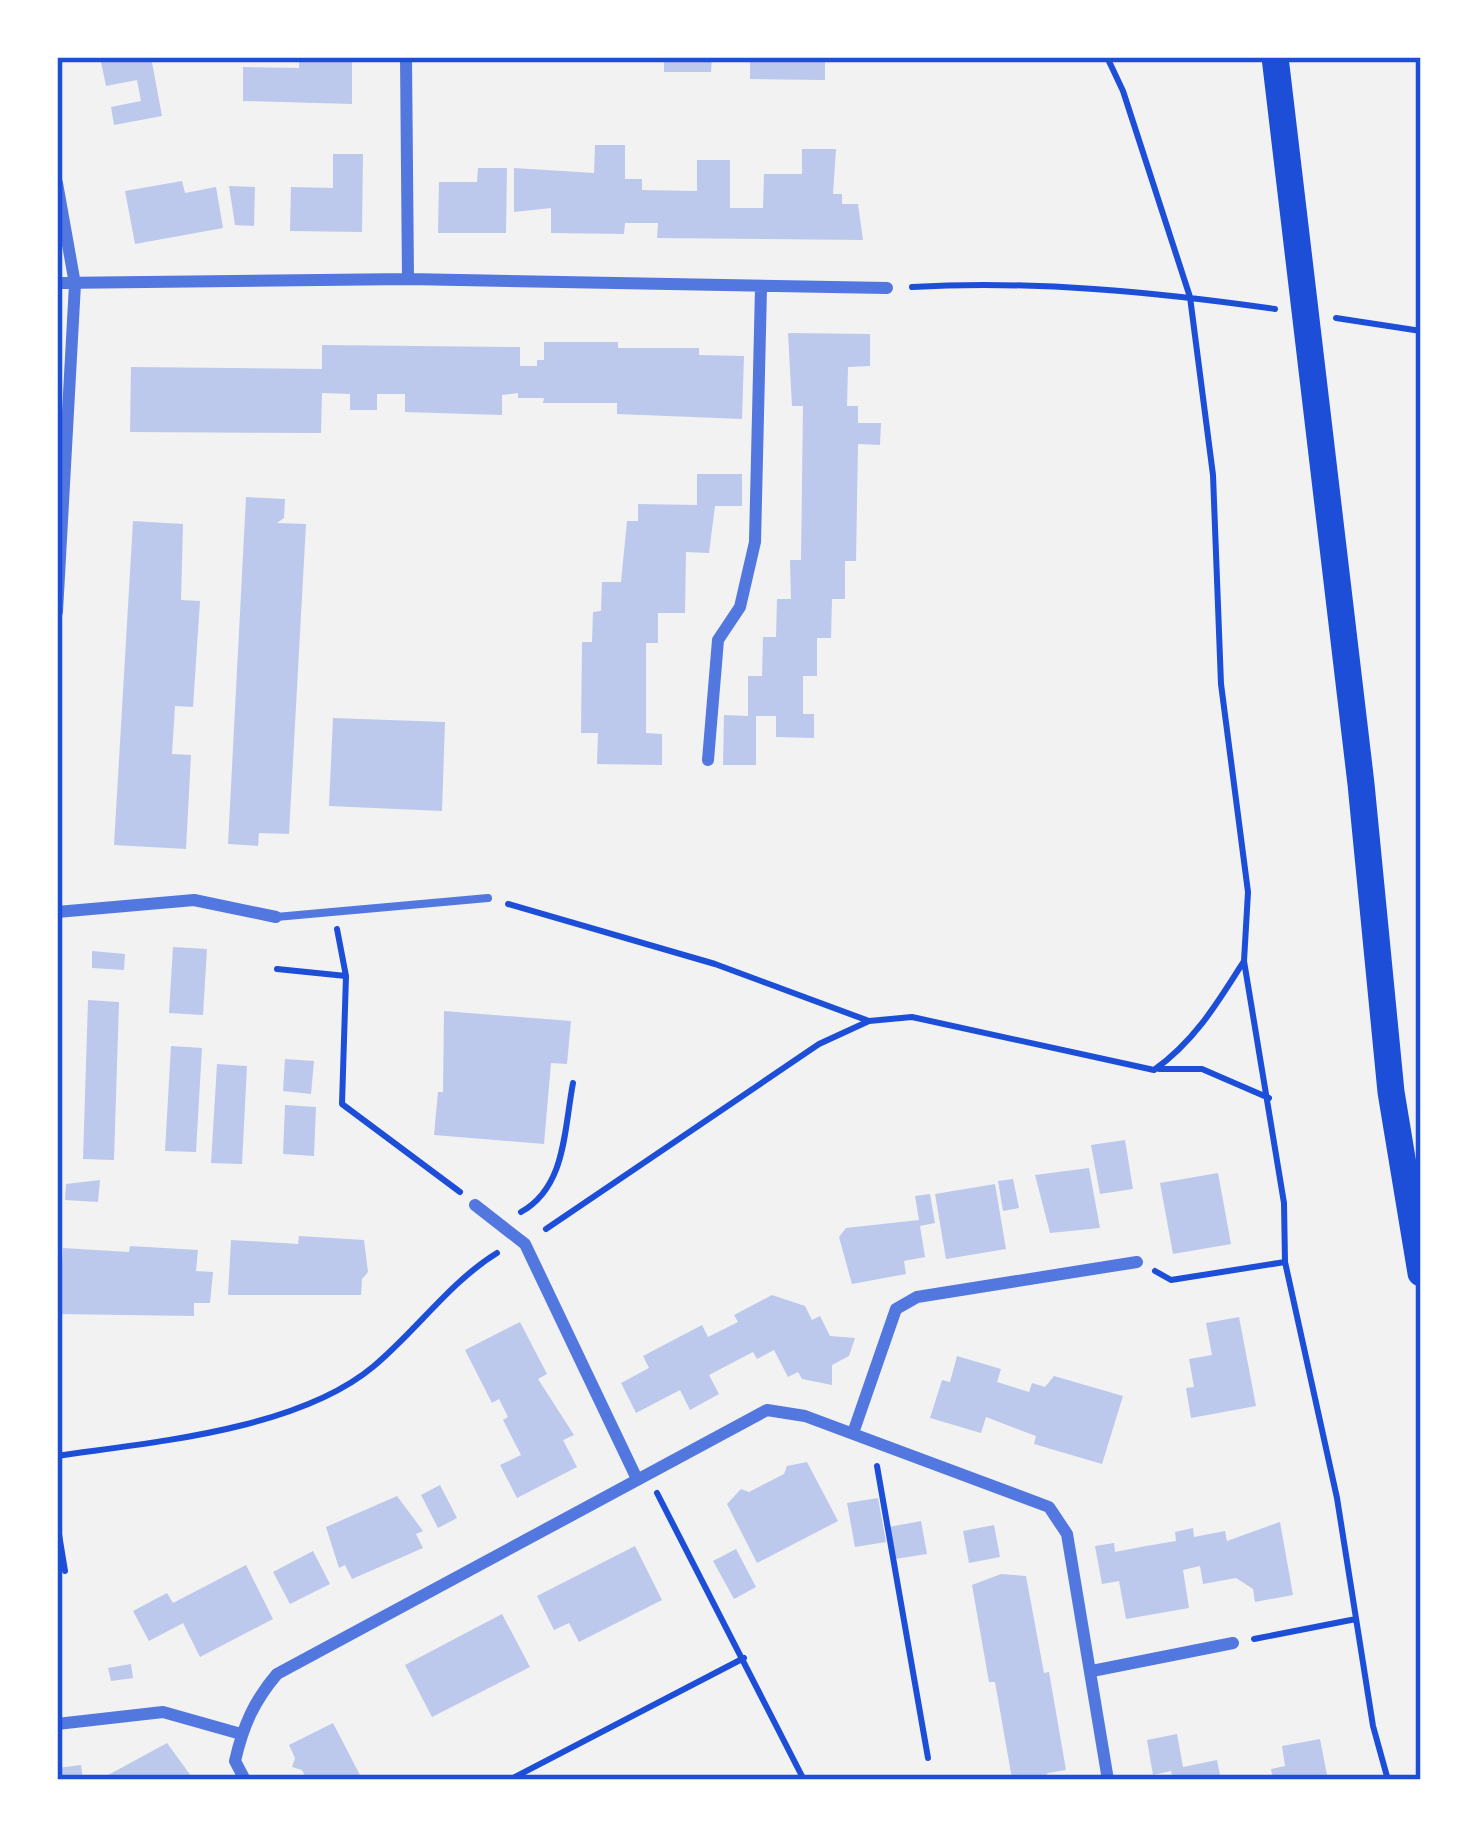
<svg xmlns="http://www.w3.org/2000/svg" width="1478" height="1837" font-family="Overpass,sans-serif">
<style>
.building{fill:#bdc9ec}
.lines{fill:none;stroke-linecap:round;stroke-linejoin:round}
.path{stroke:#1d4ed8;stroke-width:6}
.service{stroke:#5277de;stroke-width:8}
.minor{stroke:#5277de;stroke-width:12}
.primary{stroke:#1d4ed8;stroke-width:27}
.neatline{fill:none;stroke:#1d4ed8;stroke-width:4.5}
</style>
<rect width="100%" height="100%" fill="#f2f2f2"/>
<path class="building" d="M100,57H151L162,116L114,125L111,107L141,101L137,80L106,86Z
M299,57H352V104L243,101V67L299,68Z
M664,57H712L711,72H664Z
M750,57H825V80L750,79Z
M595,145H625V179H642V190L697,191V160H730V208H763L764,174H802V149H836L833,194H842V204H858L863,240L657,238L658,223H625L624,234L551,233V208L514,212V168L594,173Z
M333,154H363L362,232L290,231L291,187L333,188Z
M478,168H507L506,233H438L439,182H477Z
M182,181L185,193L216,187L223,228L135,244L125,191Z
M229,186L255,187L254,226L235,225Z
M788,333L870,334V366L848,367L847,406H858V423H881L880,445L858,444L856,561H845V599H832L831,638H817V676H803V714H814V738L776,737V716H756V765H723L724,715L748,716V676H762L763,637H776L777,599H791L790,560H801L803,406H792Z
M544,342H618V348H699V355L744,356L742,419L617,414V403H543L544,398H518V393L502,395V415L405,412V394H377V410H350V394L322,393L321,433L130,432L131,367L322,369V345L520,347V366H537V360H544Z
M697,474H742V506H715L709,553L686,552L685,613H658V643H646V733L662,734V765L597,764L598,733H581L582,642H592L593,612L601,611L602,582H621L627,521H638V504L697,505Z
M246,497L285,499L284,518L277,523L306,524L289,834L259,833L258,846L228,844Z
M133,521L183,524L181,600L200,601L193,707L175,706L172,754L191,755L186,849L114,845Z
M333,718L445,722L442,811L329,806Z
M173,947L207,949L203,1015L169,1013Z
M92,951L125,954L124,970L92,968Z
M88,1000L119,1002L114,1160L83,1159Z
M444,1011L571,1021L567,1064L551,1063L544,1144L434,1135L438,1092H443Z
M171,1046L202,1048L196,1152L165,1151Z
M285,1059L314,1061L311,1094L283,1091Z
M217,1064L247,1066L242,1164L211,1163Z
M285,1105L316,1107L314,1156L283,1154Z
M1125,1140L1133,1189L1100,1194L1091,1145Z
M1089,1168L1100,1228L1050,1233L1035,1175Z
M1218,1173L1231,1244L1173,1254L1160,1183Z
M1013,1179L1019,1208L1003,1211L998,1181Z
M100,1180L98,1202L65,1200L66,1184Z
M995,1184L1006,1249L946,1259L935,1194Z
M930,1194L935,1223L920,1226L925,1257L904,1261L906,1274L852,1284L839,1237L846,1228L919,1220L915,1196Z
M299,1236L364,1240L368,1272L362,1279L361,1295H228L231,1240L298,1244Z
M130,1246L198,1250L196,1271L213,1272L210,1303H194V1316L59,1314L63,1248L129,1252Z
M772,1295L805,1306L812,1320L820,1316L830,1336L855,1338L849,1356L832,1365V1385L802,1379L798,1372L788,1377L774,1350L757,1359L753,1352L709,1375L719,1394L690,1410L680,1390L636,1413L621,1383L649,1368L643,1356L702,1325L708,1337L738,1322L734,1315Z
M1239,1317L1256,1406L1191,1418L1186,1388L1194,1387L1189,1359L1212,1355L1206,1323Z
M520,1322L547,1374L538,1379L574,1435L563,1440L577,1467L517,1498L500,1465L521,1455L503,1420L508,1417L499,1399L492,1403L465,1350Z
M957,1356L1001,1369L997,1382L1029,1392L1032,1383L1045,1387L1054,1376L1123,1396L1102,1464L1034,1444L1036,1436L986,1417L981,1433L930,1418L942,1380L950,1382Z
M807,1462L838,1521L757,1563L727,1504L741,1489L749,1492L784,1474L787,1466Z
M440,1485L457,1518L438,1528L421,1495Z
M397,1496L423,1531L416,1534L423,1548L352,1579L345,1565L339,1568L326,1527Z
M878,1498L886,1542L855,1547L847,1503Z
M921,1521L927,1554L895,1559L889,1527Z
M1280,1522L1293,1595L1255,1602L1253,1589L1236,1578L1203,1584L1200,1566L1183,1570L1189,1608L1126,1619L1119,1581L1102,1584L1095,1546L1114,1543L1115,1552L1146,1546L1176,1541L1175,1532L1193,1528L1194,1537L1225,1531L1227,1541Z
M994,1525L1000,1557L969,1563L963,1531Z
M635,1546L662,1600L579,1642L569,1623L554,1630L537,1596Z
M736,1549L756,1587L734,1599L713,1561Z
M313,1551L330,1584L290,1604L273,1572Z
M246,1565L273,1619L200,1657L183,1623L149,1641L133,1611L167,1593L173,1603Z
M1001,1574L1026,1576L1044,1673L1049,1672L1066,1770L1048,1773L1042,1780L1012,1779L995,1682H989L972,1585Z
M502,1614L530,1667L432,1717L405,1665Z
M131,1664L133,1678L111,1681L108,1668Z
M333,1723L361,1777L362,1780H307L302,1770L292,1767L295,1758L289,1745Z
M1177,1734L1183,1767L1217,1760L1221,1780H1173L1171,1771L1153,1775L1147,1740Z
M1320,1739L1328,1780H1273L1271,1769L1285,1766L1282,1746Z
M167,1743L194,1780H99Z
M81,1765L83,1780H57V1768Z"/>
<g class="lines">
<path class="path" d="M1107,57L1123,91L1190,297L1213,475L1221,684L1248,892L1244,961L1284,1203L1285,1262L1337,1498L1373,1726L1388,1780
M912,287C1032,280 1156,292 1275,309
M1336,318L1421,331
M508,904L715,964L869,1021
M337,929L346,976L342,1104L460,1192
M277,969L346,976
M1159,1069H1202L1269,1098
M521,1212C566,1187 564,1130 573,1083
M546,1229L819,1044L869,1021L912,1017L1154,1070C1195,1041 1218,1002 1244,961
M1155,1271L1171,1280L1285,1262
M57,1456C153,1442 298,1430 374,1366C416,1331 451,1281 497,1253
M877,1466L928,1758
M657,1493L804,1780
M57,1522L65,1571
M1254,1639L1356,1619
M509,1780L744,1658"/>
<path class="service" d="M276,917L488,898"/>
<path class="minor" d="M406,57L408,279
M57,183L75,284L57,612
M57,283L408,279L887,288
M708,760L718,640L740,607L755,542L761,288
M57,912L194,900L276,917
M475,1205L525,1244L637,1479
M853,1433L896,1309L917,1297L1137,1262
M1092,1671L1233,1643
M57,1724L163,1712L241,1734
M245,1780L235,1761C243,1726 254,1701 277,1674L767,1410L805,1416L1049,1507L1067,1534L1108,1780"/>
<path class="primary" d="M1275,57L1361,784L1391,1092L1421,1273"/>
</g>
<rect width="1478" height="1837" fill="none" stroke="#ffffff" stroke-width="120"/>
<rect x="60" y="60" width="1358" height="1717" class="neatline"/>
</svg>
